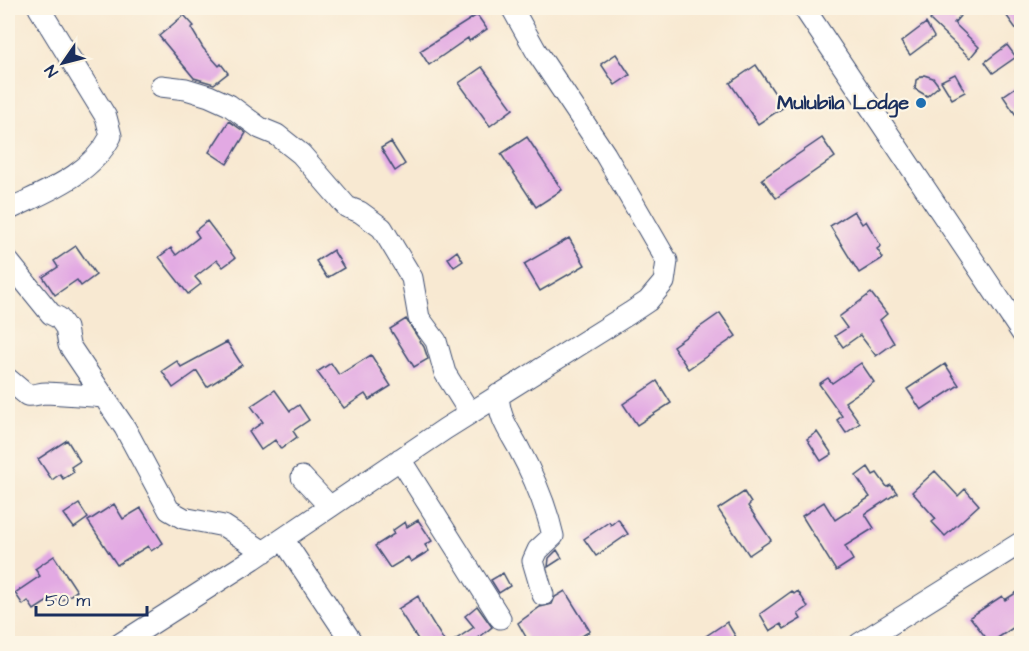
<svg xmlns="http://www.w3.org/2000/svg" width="1029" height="651" font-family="'Architects Daughter',sans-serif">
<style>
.building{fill:#e2a9e3}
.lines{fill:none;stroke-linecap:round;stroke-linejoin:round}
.minor-casing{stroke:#3c4b6f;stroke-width:23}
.minor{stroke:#fff;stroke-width:21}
.poi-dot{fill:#1f6fb2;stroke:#fcf5e5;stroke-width:2}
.labels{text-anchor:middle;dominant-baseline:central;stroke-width:4.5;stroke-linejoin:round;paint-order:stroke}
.poi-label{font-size:20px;font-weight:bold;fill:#1b2f5e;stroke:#fcf5e5;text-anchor:end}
</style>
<rect width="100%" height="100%" fill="#fcf5e5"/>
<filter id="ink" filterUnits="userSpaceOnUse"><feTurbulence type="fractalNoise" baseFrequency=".0167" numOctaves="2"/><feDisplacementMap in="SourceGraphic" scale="12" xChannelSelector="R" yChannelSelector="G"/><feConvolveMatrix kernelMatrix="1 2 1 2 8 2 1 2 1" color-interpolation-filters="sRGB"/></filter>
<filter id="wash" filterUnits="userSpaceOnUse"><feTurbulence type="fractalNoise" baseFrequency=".008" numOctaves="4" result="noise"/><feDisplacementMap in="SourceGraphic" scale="24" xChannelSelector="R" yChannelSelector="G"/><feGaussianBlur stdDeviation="1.35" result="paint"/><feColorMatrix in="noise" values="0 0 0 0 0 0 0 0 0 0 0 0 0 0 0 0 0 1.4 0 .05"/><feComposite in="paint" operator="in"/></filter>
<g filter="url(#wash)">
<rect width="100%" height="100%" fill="#f8e9d2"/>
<g id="blocks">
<path class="building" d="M942,8H951L960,16L954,23L979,47L970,58L930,20Z
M1001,8H1016L1022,15V37Z
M184,15L194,26L191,28L203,48L219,66L221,64L228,73L214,84L194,78L159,36Z
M477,15L487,29L469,41L468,38L429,65L420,51Z
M926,23L934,37L910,55L901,42Z
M1007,45L1016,57L993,73L985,62Z
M616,54L630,75L615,85L601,64Z
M756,65L784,107L758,124L730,83Z
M482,67L513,109L490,126L459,83Z
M955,74L965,92L952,99L941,81Z
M924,75L933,78L939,86L927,96L915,89L916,80Z
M1022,83V124L1003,96Z
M229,121L246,133L227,164L209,152Z
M527,137L562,190L536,207L501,154Z
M822,138L835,157L776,198L762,179Z
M391,142L405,164L395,171L381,148Z
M854,211L862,224L866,221L881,246L877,249L883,258L859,273L830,226Z
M207,221L235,258L223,267L217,260L195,277L201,284L188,294L159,257L171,248L176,255L199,237L195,231Z
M569,238L585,265L540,291L524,264Z
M76,246L96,275L81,286L77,280L55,295L43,277L58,267L54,261Z
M333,250L344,268L327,278L316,261Z
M457,251L463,261L454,267L448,258Z
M871,293L887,314L880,320L894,343L876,356L860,335L843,347L835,336L847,328L839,317Z
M720,313L736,336L688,369L673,346Z
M406,319L424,347L428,359L414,367L390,329Z
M227,342L242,365L207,387L197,371L173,388L162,371L177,361L181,367Z
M371,355L391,386L369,400L365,394L344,408L317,372L331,363L339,375Z
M861,363L874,382L845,402L860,423L846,433L837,420L842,416L819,384L828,378L832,383Z
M945,364L959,385L921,410L907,389Z
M657,381L671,403L637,425L623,404Z
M275,390L290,411L299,405L309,420L293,431L297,437L281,449L275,440L261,450L249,432L263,422L251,406Z
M817,432L832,454L821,461L807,439Z
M67,440L80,461L71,467L74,472L63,479L60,474L52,480L38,459Z
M868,467L873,475L877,473L887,487L891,485L897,493L865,514L874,528L845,546L853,560L836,571L802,516L824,502L835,520L870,497L856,476Z
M935,471L958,496L965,489L979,505L945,536L932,522L936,519L912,492Z
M744,492L751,503L748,506L771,540L749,555L718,509Z
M79,504L88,518L74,528L64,514Z
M114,504L123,519L141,508L163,543L151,551L148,546L117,565L88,521Z
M618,519L628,534L596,556L584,539L609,522L611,525Z
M418,520L432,541L425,545L429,551L411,562L408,557L390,568L375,546L394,534L392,531L405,522L407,527Z
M557,550L562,558L548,567L549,558Z
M54,556L77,591L58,603L54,597L34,610L28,601L23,605L15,593L40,576L35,569Z
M503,573L510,586L499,593L491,580Z
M1022,589V622L990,643L970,617L1002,596L1005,600Z
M565,591L590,631L570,644H530L518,623L540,607L552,604L555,597Z
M792,591L794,594L798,591L808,607L798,614L801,619L784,629L781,624L770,631L760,614Z
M418,596L423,607L446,644H421L398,609Z
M477,606L492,627L471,644H449L474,627L465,616Z
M727,622L740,644H694Z"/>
</g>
</g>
<g filter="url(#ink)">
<use href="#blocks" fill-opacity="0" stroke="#3c4b6f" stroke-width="1.5"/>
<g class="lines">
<g class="minor-casing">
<path id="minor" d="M804,8L1022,333
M161,86L186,89L209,96L229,105L260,128L277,135L301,154L347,207L360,212L382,228L412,278L419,318L436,341L445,373L470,413
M8,210C46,191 90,176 111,136L106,117L39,8
M8,261L51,314L59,318L66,328L69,345L125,428L169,510L183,518L224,526L264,552
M8,379L27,395C34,396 39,393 46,393C66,394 84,395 104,397
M498,395C500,419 507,427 518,447C533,475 546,505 553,536L538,550L533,561L543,595
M400,459L500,618
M302,477L330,507
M283,539L353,644
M120,644L253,559L445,429L630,313L648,301L664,282L667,261L605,154L536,51L512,8
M859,644L1022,542"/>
</g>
<use href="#minor" class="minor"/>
</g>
</g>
<circle class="poi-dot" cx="921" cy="103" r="6"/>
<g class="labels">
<g class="poi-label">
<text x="909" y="103">Mulubila Lodge</text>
</g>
</g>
<rect width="1029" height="651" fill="none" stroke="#fcf5e5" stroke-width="30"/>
<g transform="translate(63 63) rotate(235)" stroke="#fcf5e5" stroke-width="4.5" paint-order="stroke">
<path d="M0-4.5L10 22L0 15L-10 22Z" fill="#1b2f5e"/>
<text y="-9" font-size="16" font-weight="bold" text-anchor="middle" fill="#1b2f5e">N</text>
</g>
<path d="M36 606v9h111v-9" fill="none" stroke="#1b2f5e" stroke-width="3"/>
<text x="45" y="606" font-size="18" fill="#1b2f5e" stroke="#fcf5e5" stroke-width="4.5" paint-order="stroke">50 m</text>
</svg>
